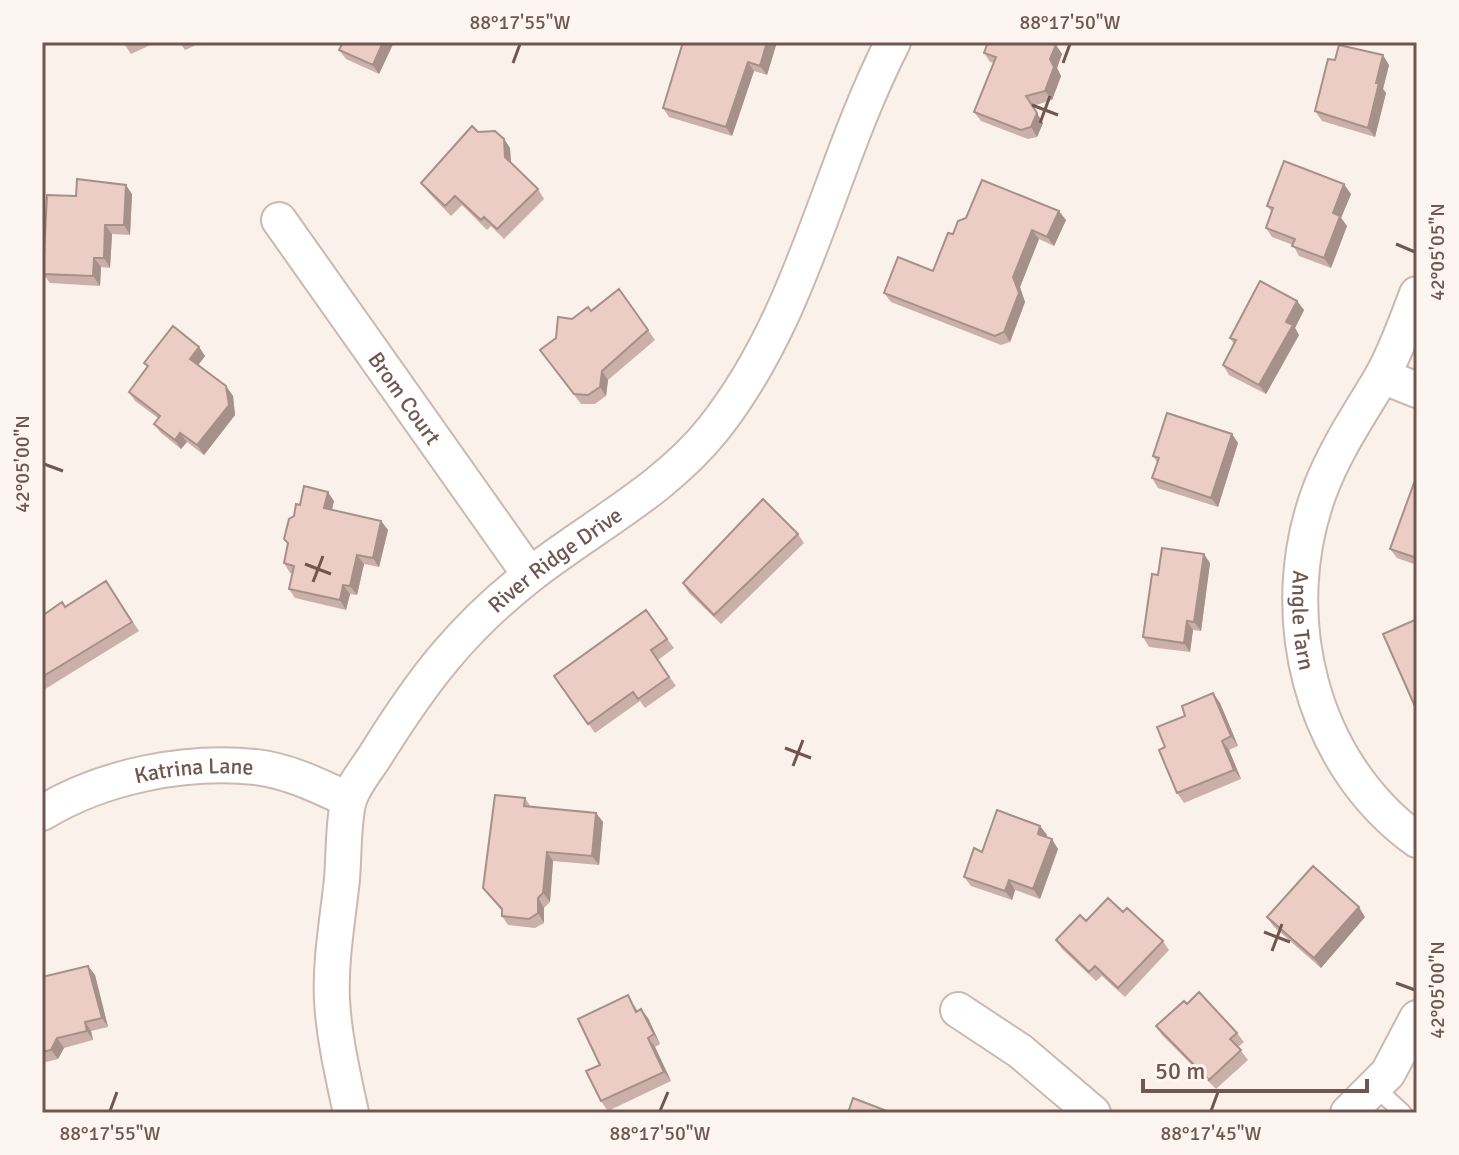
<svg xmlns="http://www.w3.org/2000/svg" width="1459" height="1155" font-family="Signika,sans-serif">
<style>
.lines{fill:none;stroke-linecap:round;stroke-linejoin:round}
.lane-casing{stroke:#cbb8b1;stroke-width:20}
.street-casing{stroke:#cbb8b1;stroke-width:38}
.lane{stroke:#fff;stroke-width:16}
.street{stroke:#fff;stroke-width:34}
.wall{fill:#cbb0a9}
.shaded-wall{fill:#a5908a}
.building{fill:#eccdc5;stroke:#a5908a;stroke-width:2}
.ticks{fill:none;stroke:#715650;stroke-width:3}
.labels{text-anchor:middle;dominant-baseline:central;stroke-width:7;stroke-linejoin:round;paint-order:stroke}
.street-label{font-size:22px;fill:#715650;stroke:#fdf5f0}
.neatline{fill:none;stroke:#715650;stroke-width:3}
.ticks-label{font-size:20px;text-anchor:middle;fill:#715650}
</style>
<rect width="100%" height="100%" fill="#faf1ea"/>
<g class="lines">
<g class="lane-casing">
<path id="lane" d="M1376,1088L1403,1113"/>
</g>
<g class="street-casing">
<g id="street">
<path id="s1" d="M279,220L530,575"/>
<path id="s2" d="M1417,294C1406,322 1396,352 1381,378C1359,415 1335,450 1320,490C1274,612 1309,762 1417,840"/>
<path d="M1382,376L1417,390"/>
<path id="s3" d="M42,813C103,776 184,760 256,767C289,771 319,786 349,800"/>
<path d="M958,1010L1020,1051L1093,1113"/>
<path id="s4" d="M351,1113C343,1075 334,1038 332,1000C330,961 338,918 342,879C344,854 343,827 348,803C352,786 368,768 377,753C422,681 461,629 530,575C591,527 664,491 714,428C804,314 828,169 893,42"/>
<path d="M1348,1113L1388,1073L1417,1018"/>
</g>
</g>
<use href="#lane" class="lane"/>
<use href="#street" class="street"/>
</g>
<path class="wall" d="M123,42H157L131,54Z
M179,42H203L185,50Z
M343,42H394L379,74L346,59L339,50Z
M777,42L767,75L754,71L732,136L669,117L663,108Z
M1056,45L1062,54L1057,68L1061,76L1052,100L1033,106L1043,123L1037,137L1028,139L981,121L974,112L994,63L990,62L984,53Z
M1335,60L1389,65L1383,89L1386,93L1375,137L1322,121L1315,111Z
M478,132L504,139L510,148L511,163L538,189L544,199L504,239L491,226L487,230L462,205L451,216L428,192L421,183Z
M132,194L130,235L112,234L110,268L101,267L100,286L50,283L43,274L76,196Z
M1351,194L1341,218L1347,226L1331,268L1299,256L1293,245L1272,237L1266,228L1272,212L1267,206Z
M1066,220L1054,246L1039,239L1020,287L1025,302L1010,342L1001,345L891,302L884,293L933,271L953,234Z
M619,289L655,340L608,380L606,396L595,404H581L547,359L556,338L572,319L591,311Z
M1297,301L1304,310L1295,328L1299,335L1266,394L1229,375L1223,365L1234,344L1230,338Z
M199,347L205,356L198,365L226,386L233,396L235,415L204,455L187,442L181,449L161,433L154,424L158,418L135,401L129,392L147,367L144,363Z
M1232,434L1238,443L1218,507L1158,488L1152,478L1157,462L1153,456Z
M1417,484V565L1397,558L1390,549Z
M334,501L332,510L381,521L388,530L379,567L364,564L357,595L350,594L346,610L295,598L289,589L292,573H290L284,563L288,545L284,539L300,505Z
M798,534L804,543L721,624L689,593L683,583Z
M1210,563L1201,631L1193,630L1190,652L1149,647L1143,637L1158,575Z
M106,581L139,631L42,691V616L65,607Z
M646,610L674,648L658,660L676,686L645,708L640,701L595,733L554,676Z
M1213,693L1220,703L1238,746L1229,750L1241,779L1184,803L1177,793L1185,716Z
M525,798L531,807L596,813L603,822L599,865L553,861L550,902L544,908V923L535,928L508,925L502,916V911L483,888Z
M1040,826L1047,835L1046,837L1058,849L1040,899L1015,890L1012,900L971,886L964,877L982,852Z
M1123,912L1163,941L1169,950L1125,997L1102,976L1096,981L1062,949L1056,940L1086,921Z
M1267,917H1365L1321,968L1274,927Z
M88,966L95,975L108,1027L91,1031L93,1040L64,1048L58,1059L42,1063V977Z
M1187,1004L1237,1033L1244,1042L1238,1047L1248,1060L1216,1089L1162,1035L1156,1026Z
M634,1005L638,1011L648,1018L660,1044L655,1047L671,1081L608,1111L601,1101L600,1065Z"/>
<path class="shaded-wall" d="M383,42H394L379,74L373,65Z
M767,42H777L767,75L760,66Z
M1056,45L1062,54L1057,68L1061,76L1052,100L1045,91L1050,59Z
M1383,55L1389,65L1383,89L1386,93L1375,137L1368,128L1376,83Z
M748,62L754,71L732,136L726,127Z
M1026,96L1043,123L1037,137L1031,127Z
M504,139L510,148L511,166L505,157Z
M1344,184L1351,194L1341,218L1347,226L1331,268L1324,258L1333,213Z
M126,185L132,194L130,235L124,225Z
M1059,211L1066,220L1054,246L1047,237Z
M105,225L112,234L110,268L104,258Z
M1032,230L1039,239L1020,287L1025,302L1010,342L1004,332L1013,277Z
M94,258L101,267L100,286L93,276Z
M1297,301L1304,310L1295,328L1299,335L1266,394L1259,385L1286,322Z
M199,347L205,356L196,368L190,359Z
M602,371L608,380L606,396L600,387Z
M226,386L233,396L235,415L204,455L197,445Z
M180,433L187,442L181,449L175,440Z
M1232,434L1238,443L1218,507L1211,498Z
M328,492L334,501L330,517L324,508Z
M381,521L388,530L379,567L373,558Z
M1204,554L1210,563L1201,631L1194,622Z
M357,555L364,564L357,595L350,586Z
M343,585L350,594L346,610L340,600Z
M1187,621L1193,630L1190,652L1184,643Z
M1213,693L1220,703L1238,746L1231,736Z
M1222,741L1229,750L1241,779L1234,770Z
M596,813L603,822L599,865L592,856Z
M1040,826L1047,835L1044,844L1038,834Z
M1052,839L1058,849L1040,899L1033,889Z
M547,852L553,861L550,902L543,893Z
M1009,880L1015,890L1012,900L1005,891Z
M538,898L544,908V923L538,913Z
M1359,907L1365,917L1321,968L1314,958Z
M88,966L95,975L108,1027L102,1018Z
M641,1009L648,1018L660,1044L654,1034Z
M85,1022L91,1031L93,1040L87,1031Z
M57,1038L64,1048L58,1059L51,1050Z
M648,1038L655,1047L671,1081L664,1072Z"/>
<path class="building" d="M343,42H383L373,65L339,50Z
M683,42H767L760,66L748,62L726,127L663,108Z
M988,42H1048L1056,45L1050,59L1054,67L1045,91L1026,96L1037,113L1031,127L1021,130L974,112L996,57L984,53Z
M1339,45L1383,55L1376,83H1379L1368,128L1315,111L1328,59L1335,60Z
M472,126L478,132L495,131L504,139L505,157L538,189L497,229L484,217L481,220L455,196L445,206L421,183Z
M1284,161L1344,184L1333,213L1340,216L1324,258L1292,246L1295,239L1266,228L1273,208L1267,206Z
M77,179L126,185L124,225H105L104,258H94L93,276L43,274L47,195L76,196Z
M982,180L1059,211L1047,237L1032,230L1013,277L1019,293L1004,332L995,336L884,293L898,257L933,271L948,233L953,234L958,221L966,218Z
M1260,281L1297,301L1286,322L1293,325L1259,385L1223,365L1236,340L1230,338Z
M619,289L648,330L602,371L600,387L588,395L574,394L540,350L556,338L558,317L572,319L588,307L591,311Z
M173,326L199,347L190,359L226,386L229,405L197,445L180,433L175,440L154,424L160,416L129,392L148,366L144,363Z
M1167,413L1232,434L1211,498L1152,478L1159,458L1153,456Z
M1414,483L1417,484V558L1390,549Z
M304,486L328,492L324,508L381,521L373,558L357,555L350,586L343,585L340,600L289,589L294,566L284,563L288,543L284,539L289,519L294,516L296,504L300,505Z
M763,499L798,534L714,615L683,583Z
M1162,548L1204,554L1194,622L1187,621L1184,643L1143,637L1152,574L1158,575Z
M106,581L132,622L42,677V616L62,602L65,607Z
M646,610L667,639L651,650L669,677L638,699L633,692L588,724L554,676Z
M1417,619V711L1383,634Z
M1213,693L1231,736L1222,741L1234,770L1177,793L1159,750L1165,747L1157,727L1185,716L1182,706Z
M495,795L525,798L524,806L596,813L592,856L547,852L543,893L538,898V913L529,919L502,916V909L483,888Z
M997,810L1040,826L1038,834L1052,839L1033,889L1009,880L1005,891L964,877L974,848L982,852Z
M1313,866L1359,907L1314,958L1267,917Z
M1108,898L1123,912L1127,908L1163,941L1118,988L1095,966L1089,972L1056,940L1080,915L1086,921Z
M88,966L102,1018L85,1022L87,1031L57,1038L51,1050L42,1052V977Z
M1199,992L1237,1033L1230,1039L1241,1050L1209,1080L1156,1026L1184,1001L1187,1004Z
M628,995L636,1012L641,1009L654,1034L648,1038L664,1072L601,1101L586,1071L600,1065L578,1019Z
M853,1098L892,1113H848Z"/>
<path class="ticks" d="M513,63L520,44M1063,63L1070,44M1032,105L1058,115M1040,123L1050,96M1396,244L1415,252M44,464L63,471M305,564L331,574M313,582L323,556M785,748L811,758M793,766L803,740M1264,932L1290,942M1272,951L1282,924M1396,983L1415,990M110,1111L117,1092M660,1111L668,1092M1211,1111L1218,1092"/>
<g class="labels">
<g class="street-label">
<text stroke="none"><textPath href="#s1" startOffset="218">Brom Court</textPath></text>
<text stroke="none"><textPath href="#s4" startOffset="636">River Ridge Drive</textPath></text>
<text stroke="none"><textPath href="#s2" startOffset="352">Angle Tarn</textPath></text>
<text stroke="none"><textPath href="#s3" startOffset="160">Katrina Lane</textPath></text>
</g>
</g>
<rect width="1459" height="1155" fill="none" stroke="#fdf5f0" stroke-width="88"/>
<path d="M1143 1079v12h224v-12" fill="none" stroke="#715650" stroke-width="4"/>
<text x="1155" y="1079" font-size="24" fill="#715650" stroke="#fdf5f0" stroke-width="6" paint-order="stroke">50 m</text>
<rect x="44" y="44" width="1371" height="1067" class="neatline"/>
<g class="ticks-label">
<text x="520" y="29">88°17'55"W</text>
<text x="1070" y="29">88°17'50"W</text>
<text transform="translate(1437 252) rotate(-90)" y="7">42°05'05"N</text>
<text transform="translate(22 464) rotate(-90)" y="7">42°05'00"N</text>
<text transform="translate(1437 990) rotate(-90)" y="7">42°05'00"N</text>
<text x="110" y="1140">88°17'55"W</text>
<text x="660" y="1140">88°17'50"W</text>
<text x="1211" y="1140">88°17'45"W</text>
</g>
</svg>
